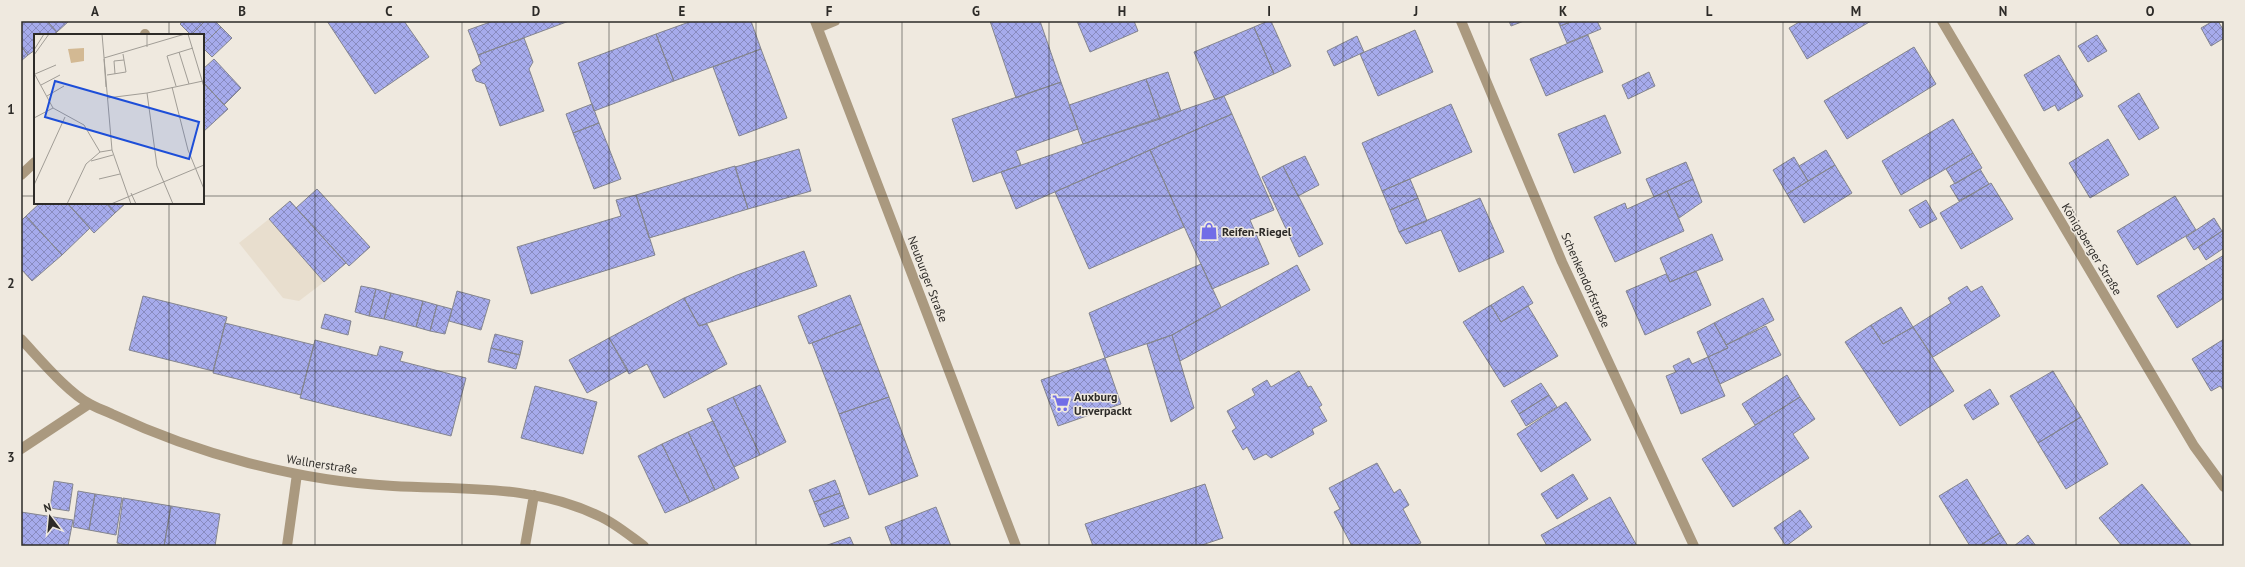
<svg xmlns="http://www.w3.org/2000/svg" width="2245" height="567" font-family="'PT Sans',sans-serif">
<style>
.built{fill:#e8dece}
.building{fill:url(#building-cross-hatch);stroke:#84858e}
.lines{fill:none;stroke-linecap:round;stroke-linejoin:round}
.minor{stroke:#aa997f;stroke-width:10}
.grid{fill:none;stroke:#2d2b28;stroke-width:1;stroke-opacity:0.55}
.labels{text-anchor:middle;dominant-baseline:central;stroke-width:3;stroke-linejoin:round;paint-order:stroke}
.poi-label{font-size:12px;font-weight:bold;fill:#2d2b28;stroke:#efe9df;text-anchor:start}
.street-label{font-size:12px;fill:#2d2b28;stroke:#efe9df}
.inset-road{fill:none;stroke:#a19d96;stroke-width:1}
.view{fill:#1d4ed8;fill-opacity:0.15;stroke:#1d4ed8;stroke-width:2}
.inset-edge{fill:none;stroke:#2d2b28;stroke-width:2}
.neatline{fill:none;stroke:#2d2b28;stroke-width:1.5}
.grid-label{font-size:13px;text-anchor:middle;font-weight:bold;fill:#2d2b28}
</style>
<defs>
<pattern id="building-cross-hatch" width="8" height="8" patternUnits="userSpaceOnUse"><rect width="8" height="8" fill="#a6abec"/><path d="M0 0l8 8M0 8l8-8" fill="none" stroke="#888bbf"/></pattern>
</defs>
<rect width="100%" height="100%" fill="#efe9df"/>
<path class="built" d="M269,219L324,282L299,301L283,298L239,243Z"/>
<path class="building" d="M21,21H47L57,32L53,35H35V50L28,55L21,46Z
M47,21H69L57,32Z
M183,21H205L191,35L180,24Z
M205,21H215L221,27L203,45V35H191Z
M327,21H404L429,57L375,94Z
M493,21H569L478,55L468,30Z
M692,21H751L761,49L674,81L656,34Z
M990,21H1040L1061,82L1016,98Z
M1077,21H1134L1138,31L1090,52Z
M1268,21H1271L1291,66L1274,74L1254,27Z
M1509,21H1524L1511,26Z
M1558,21H1573L1560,26Z
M1573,21H1597L1601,29L1567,43L1560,26Z
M1801,21H1871L1807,59L1789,28Z
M2213,21H2218L2224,31V38L2211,46L2201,28Z
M221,27L232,38L212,57L203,48V45Z
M1254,27L1274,74L1215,100L1194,52Z
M1415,30L1433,72L1378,96L1360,54Z
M656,34L674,81L594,111L578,63Z
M1588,35L1603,72L1546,96L1530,59Z
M2097,35L2107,51L2088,62L2078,46Z
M1357,36L1364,52L1334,66L1327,51Z
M524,38L533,62L529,69L544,111L500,126L485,84L476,81L472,70L481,64L478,55Z
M21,46L28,55L21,61Z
M1914,47L1936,84L1847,139L1824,101Z
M761,49L787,118L739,136L713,67Z
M2059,55L2083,96L2058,111L2055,105L2044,111L2024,75Z
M214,59L241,88L224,105L203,82V69Z
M1168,72L1181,111L1160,119L1146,79Z
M1649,72L1655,86L1628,99L1622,85Z
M1146,79L1160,119L1083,144L1069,105Z
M203,82L228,109L203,132Z
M1061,82L1078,129L1016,151L1021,165L973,182L952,119Z
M2139,93L2159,128L2139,140L2118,106Z
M1224,96L1232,114L1016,209L1001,172Z
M592,104L599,123L573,133L566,114Z
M1451,104L1472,152L1382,191L1362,143Z
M1232,114L1274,210L1250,220L1269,264L1212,289L1150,150Z
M1605,115L1621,153L1574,173L1558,134Z
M1953,119L1973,153L1901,195L1882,161Z
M599,123L621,179L594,189L573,133Z
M2108,139L2129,175L2090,198L2069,163Z
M799,149L811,191L748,209L735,167Z
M1150,150L1184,227L1089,269L1055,192Z
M1826,150L1835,165L1808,181L1799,166Z
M1973,153L1982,168L1955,184L1946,169Z
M1305,156L1319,185L1298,196L1283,166Z
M1794,157L1808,181L1787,194L1773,170Z
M1686,162L1693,179L1654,197L1646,179Z
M1835,165L1852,193L1804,223L1787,194Z
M735,166L748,209L649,238L636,195Z
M1283,166L1323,244L1299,257L1262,177Z
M1980,169L1989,184L1959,201L1950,186Z
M1410,179L1418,198L1390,210L1382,191Z
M1693,179L1702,202L1679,218L1667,191Z
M1991,183L2013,219L1961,249L1940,213Z
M317,189L370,247L349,266L296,208Z
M1667,191L1684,231L1615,262L1594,217L1625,203L1627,209Z
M636,195L655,255L531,294L517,247L621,216L616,200Z
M2175,196L2196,230L2137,265L2117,231Z
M1418,198L1427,221L1399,232L1390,210Z
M1480,198L1504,252L1459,272L1441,230L1406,244L1399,232Z
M1926,200L1937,219L1920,228L1909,210Z
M290,201L346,263L324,282L269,219Z
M40,203H67L90,228L62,255L26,216Z
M67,203H106L115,213L94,233Z
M106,203H126L115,213Z
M26,216L62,255L32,281L21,269V221Z
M2214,218L2222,231L2194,250L2186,237Z
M2222,231H2224V248L2206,260L2198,247Z
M1712,234L1723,260L1670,282L1660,258Z
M804,251L817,286L699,326L684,298L737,275Z
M2224,255V298L2177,328L2157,296Z
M1201,264L1221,307L1172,335L1105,358L1089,313Z
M1297,265L1310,290L1180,361L1172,335Z
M1696,271L1711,305L1645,335L1626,291L1666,274L1670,282Z
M361,286L376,289L369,316L355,312Z
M1523,286L1533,303L1501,322L1491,305Z
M1967,286L1971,292L1982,286L2000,316L1933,357L1913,327L1951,303L1948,298Z
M376,289L391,293L384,319L369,316Z
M457,291L490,300L481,330L449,321Z
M391,293L423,301L416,327L384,319Z
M850,295L861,324L809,344L798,316Z
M143,296L227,317L213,371L129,350Z
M684,298L699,326L707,324L727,364L664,398L647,364L629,374L609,338Z
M1763,298L1774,320L1726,345L1714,323Z
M423,301L437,305L430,331L416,327Z
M437,305L452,309L445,334L430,331Z
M1491,305L1501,322L1528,306L1558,356L1504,387L1463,322Z
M1901,307L1913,327L1883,344L1871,325Z
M325,314L351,321L348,335L321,328Z
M225,323L314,345L301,395L213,373Z
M1714,323L1728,348L1708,357L1697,332Z
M861,324L889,397L839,414L812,343Z
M1871,325L1883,344L1913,327L1954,391L1900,426L1845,342Z
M1766,326L1781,355L1720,384L1708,357L1728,348L1726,345Z
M495,334L523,341L520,355L491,348Z
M1172,335L1194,408L1171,422L1147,344Z
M609,338L628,370L587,393L569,360Z
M2224,339V391L2220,386L2211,391L2192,359Z
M315,340L377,356L380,346L403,352L400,361L466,378L451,436L300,398Z
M491,348L520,355L516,369L488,362Z
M1708,357L1725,396L1681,414L1666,376L1676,372L1673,366L1689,358L1692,364Z
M1105,358L1121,404L1058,426L1041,380Z
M1299,371L1308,387L1311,386L1322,405L1319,407L1327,421L1312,429L1314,434L1271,458L1266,454L1254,460L1247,447L1243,450L1232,431L1236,428L1227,411L1255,395L1252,389L1267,380L1271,387Z
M2053,371L2081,417L2038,443L2010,396Z
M1787,375L1800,397L1755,425L1742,404Z
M1541,383L1549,395L1519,414L1511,401Z
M760,385L786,442L760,455L733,397Z
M535,386L597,402L583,454L521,438Z
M1990,389L1999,404L1973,420L1964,405Z
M1549,395L1557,407L1526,426L1519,414Z
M733,397L760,455L734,467L707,409Z
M889,397L918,476L869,495L839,414Z
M1800,397L1815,419L1793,434L1809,458L1733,507L1702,459Z
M1566,402L1591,440L1541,472L1517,434Z
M2081,417L2108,464L2066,489L2038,443Z
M713,421L739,478L715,490L688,432Z
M688,432L715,490L690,502L662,444Z
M662,444L690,502L665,513L638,456Z
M1377,463L1394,493L1400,489L1409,505L1403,509L1421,543L1414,546H1352L1334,512L1340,509L1329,488Z
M1573,474L1588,499L1557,519L1541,494Z
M1967,479L2000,533L1979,546H1970L1939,496Z
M835,480L840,493L814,502L809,490Z
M54,481L73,484L69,511L50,508Z
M1205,484L1223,538L1199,546H1093L1085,524Z
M2142,484L2192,546H2122L2099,518Z
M78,491L95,494L89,530L73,527Z
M840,493L844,505L819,515L814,502Z
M95,494L122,498L116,535L89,530Z
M1610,497L1637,546H1547L1541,535Z
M123,498L171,506L164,546H131L117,543Z
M844,505L849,518L824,527L819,515Z
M171,506L220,514L215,546H164Z
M936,507L951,546H892L885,527Z
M1800,510L1812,527L1786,546L1774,528Z
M21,512L73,520L68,546H21Z
M2000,533L2008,546H1979Z
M2028,535L2036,546H2014Z
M850,537L854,546H825Z"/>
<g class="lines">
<path class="minor" d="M815,21L1016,546
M1461,21L1562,262L1694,546
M1942,21L2194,446L2224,487
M818,28L835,21
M145,35V34
M21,175L35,162
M21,339C39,358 68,393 90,404C96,408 104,410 112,414C197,454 298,481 393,486C464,490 533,484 599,516C615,523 630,536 644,546
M21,449L89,404
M287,546L297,474
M525,546L534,495"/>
</g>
<path class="grid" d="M169,21V35M315,21V546M462,21V546M609,21V546M756,21V546M902,21V546M1049,21V546M1196,21V546M1343,21V546M1489,21V546M1636,21V546M1783,21V546M1930,21V546M2076,21V546M21,196H35M203,196H2224M169,203V546M21,371H2224"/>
<defs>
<g id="shop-bare" transform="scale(1.38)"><path d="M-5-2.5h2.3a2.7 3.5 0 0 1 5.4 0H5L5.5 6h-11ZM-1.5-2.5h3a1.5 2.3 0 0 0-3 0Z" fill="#716de7" stroke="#efe9df" stroke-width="2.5" paint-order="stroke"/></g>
<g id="supermarket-bare" transform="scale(1.38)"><path d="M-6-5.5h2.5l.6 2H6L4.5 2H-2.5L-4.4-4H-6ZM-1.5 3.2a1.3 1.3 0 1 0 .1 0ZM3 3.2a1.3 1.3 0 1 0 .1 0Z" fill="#716de7" stroke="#efe9df" stroke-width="2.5" paint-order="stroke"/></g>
</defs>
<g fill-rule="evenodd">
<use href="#shop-bare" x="1209" y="231"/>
<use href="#supermarket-bare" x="1061" y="403"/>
</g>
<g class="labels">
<g class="poi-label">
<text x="1222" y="231">Reifen-Riegel</text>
<text x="1074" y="396">Auxburg<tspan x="1074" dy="14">Unverpackt</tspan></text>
</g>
<g class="street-label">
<text transform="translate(2092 249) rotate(59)">Königsberger Straße</text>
<text transform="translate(928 279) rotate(69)">Neuburger Straße</text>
<text transform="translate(1586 280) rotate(66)">Schenkendorfstraße</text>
<text transform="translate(322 464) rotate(9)">Wallnerstraße</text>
</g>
</g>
<g transform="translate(34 34)">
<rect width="170" height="170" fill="#efe9df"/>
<path d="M50,14V27L37,29L34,15Z" fill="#d3b993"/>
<path class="inset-road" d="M68,0L78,116L97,170M113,0V13M154,0L170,53M0,16L10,0M145,18L155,50M0,21L15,0M70,24L151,0M70,25L72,53M0,39L19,74L50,91L66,118M1,40L22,31M81,40L80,27L90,26M73,41L92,38L89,20M7,51L26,41M142,52L133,22L159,14M138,53L154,116L170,155M113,59L123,132L139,170M13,62L30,52M73,64L113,59L169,47M0,84L19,74M57,127L79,121M65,145L86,140M0,151L31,83M97,159L102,170M33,170L52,130L66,118L78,116M77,170L170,131"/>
<path class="view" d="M21,47L165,88L155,125L11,83Z"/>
<rect width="170" height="170" class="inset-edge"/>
</g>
<rect width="2245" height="567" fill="none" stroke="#efe9df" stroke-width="44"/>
<g transform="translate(50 517) rotate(344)" stroke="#efe9df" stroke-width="3" paint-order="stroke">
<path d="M0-3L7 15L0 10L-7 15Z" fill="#2d2b28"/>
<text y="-6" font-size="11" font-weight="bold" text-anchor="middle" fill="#2d2b28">N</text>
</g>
<rect x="22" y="22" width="2201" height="523" class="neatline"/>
<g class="grid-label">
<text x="95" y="16">A</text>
<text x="242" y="16">B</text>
<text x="389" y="16">C</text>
<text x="536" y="16">D</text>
<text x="682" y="16">E</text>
<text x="829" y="16">F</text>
<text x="976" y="16">G</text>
<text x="1122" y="16">H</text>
<text x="1269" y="16">I</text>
<text x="1416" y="16">J</text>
<text x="1563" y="16">K</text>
<text x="1709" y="16">L</text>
<text x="1856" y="16">M</text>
<text x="2003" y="16">N</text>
<text x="2150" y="16">O</text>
<text x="11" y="114">1</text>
<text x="11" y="288">2</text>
<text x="11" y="462">3</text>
</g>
</svg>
